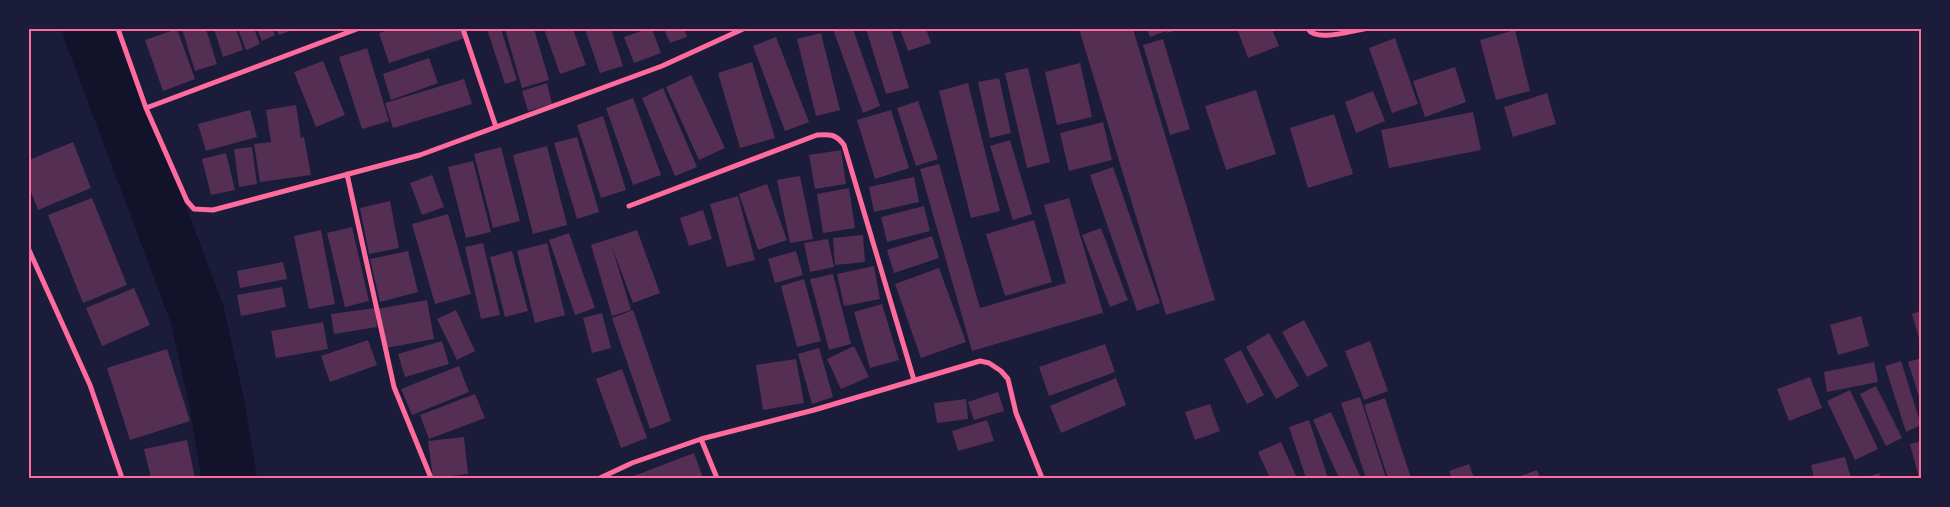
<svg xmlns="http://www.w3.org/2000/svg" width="1950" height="507" font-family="'DejaVu Sans',sans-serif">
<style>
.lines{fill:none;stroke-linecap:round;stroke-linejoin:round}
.river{stroke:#12122b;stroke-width:55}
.building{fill:#542f53}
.minor{stroke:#ff6b9d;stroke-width:5}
.neatline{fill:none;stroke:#ff6b9d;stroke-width:2}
</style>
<rect width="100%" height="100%" fill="#1b1b3a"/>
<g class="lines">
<path class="river" d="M90,29L197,314L217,404L229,478"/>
</g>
<path class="building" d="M177,29L195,79L163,91L145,40Z
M182,29H206L217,64L195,71Z
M214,29H236L243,50L223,57Z
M238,29H254L260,44L246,50Z
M257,29H272L275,35L262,41Z
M276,29H295L279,35Z
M393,29H462L465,38L389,63L379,33Z
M487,29H501L517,80L505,84Z
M505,29H534L549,80L522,88Z
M544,29H573L586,65L560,74Z
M585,29H611L623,66L600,73Z
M647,29H652L661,53L634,63L624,37Z
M664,29H684L687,37L670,43Z
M833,29H853L880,106L863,113Z
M866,29H891L909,88L886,94Z
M900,29H926L931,43L908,51Z
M1079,29H1133L1215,300L1166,315Z
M1147,29H1180L1167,33L1166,31L1150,37Z
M1243,29H1272L1279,46L1248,58L1238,31Z
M1515,30L1530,91L1496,100L1480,40Z
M821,33L840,110L816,116L797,39Z
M776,37L809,122L785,131L753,46Z
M1395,38L1418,104L1392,113L1369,48Z
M1163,39L1190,129L1170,135L1143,45Z
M367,48L389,121L362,129L339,57Z
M429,58L438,83L391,100L383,74Z
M323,61L345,115L316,127L294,72Z
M752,62L775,138L740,148L718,73Z
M1080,63L1092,117L1057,125L1045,72Z
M1455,67L1466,102L1425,117L1413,81Z
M1028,68L1050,162L1027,168L1005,73Z
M691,75L725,148L699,160L666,87Z
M999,78L1011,133L990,138L978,82Z
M464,79L472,104L393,128L385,103Z
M547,83L552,104L528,111L522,91Z
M968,83L1000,211L971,218L939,91Z
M663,88L697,167L675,176L642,98Z
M1256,90L1276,154L1226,170L1205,106Z
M1373,91L1385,121L1356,133L1345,102Z
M1547,93L1556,124L1513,137L1504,107Z
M633,98L661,175L633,185L606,108Z
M918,101L938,159L916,166L897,108Z
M296,105L301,138L304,137L311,175L260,182L254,144L271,142L266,110Z
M250,110L257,137L206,151L198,124Z
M891,110L909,168L875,179L857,120Z
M1473,112L1481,150L1389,168L1381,130Z
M1334,114L1353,174L1308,188L1290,128Z
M603,116L626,190L601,198L577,125Z
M1103,122L1112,160L1069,171L1060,133Z
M577,137L599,212L577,219L554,143Z
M1010,140L1032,214L1013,220L990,146Z
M73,142L91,188L38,210L29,187V160Z
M547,146L567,225L533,234L513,155Z
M252,147L257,184L239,187L234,149Z
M501,147L520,221L493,228L474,154Z
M841,150L846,184L815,189L809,155Z
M226,153L235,190L211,195L202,159Z
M473,161L491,232L466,238L448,167Z
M939,164L980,308L1066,283L1044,205L1069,198L1104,316L1102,313L972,351L920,169Z
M1113,167L1160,303L1137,311L1090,175Z
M432,175L444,207L422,215L410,183Z
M800,176L813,239L790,243L777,180Z
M914,177L919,202L874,212L869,187Z
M767,184L787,240L758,250L739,194Z
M849,188L855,228L823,233L817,194Z
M738,196L755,260L727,267L710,204Z
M92,198L127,285L83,303L48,215Z
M390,201L399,248L369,254L360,208Z
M924,206L930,231L887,242L881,217Z
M703,210L712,239L689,246L680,218Z
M448,214L471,294L435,304L412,224Z
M1034,220L1052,282L1005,296L986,234Z
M352,227L369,301L345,307L327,233Z
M1101,228L1128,300L1110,307L1082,235Z
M321,230L335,304L309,309L294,236Z
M637,230L660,293L633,303L612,247L631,310L612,316L591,245Z
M569,233L595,308L575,315L549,240Z
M863,235L865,262L835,265L833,238Z
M932,236L939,258L894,273L887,250Z
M828,239L834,267L810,272L804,243Z
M483,243L500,315L481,319L465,247Z
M547,243L565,315L535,323L517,251Z
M408,251L418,292L380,302L370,259Z
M512,251L528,311L505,317L490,257Z
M796,251L803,275L775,283L768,259Z
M283,262L287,279L240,288L237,271Z
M874,266L880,299L844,306L837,274Z
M939,268L966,342L921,358L895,284Z
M833,274L851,344L829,350L810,279Z
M804,279L821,341L797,347L781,286Z
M282,287L286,307L241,316L237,295Z
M134,288L150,325L102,346L86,308Z
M427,300L434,339L386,348L377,309Z
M882,304L899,360L870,368L854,312Z
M375,308L377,327L334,334L331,314Z
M456,310L475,351L457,360L437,319Z
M633,310L671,421L650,429L612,318Z
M1921,311V345L1912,314Z
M602,313L611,348L592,353L583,318Z
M1861,316L1869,346L1838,355L1830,325Z
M1304,320L1328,366L1307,377L1282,332Z
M323,322L328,349L276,358L271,331Z
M1269,333L1299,386L1276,399L1246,347Z
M368,340L377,365L330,382L321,356Z
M442,341L449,364L405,377L398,354Z
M1370,341L1388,391L1364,400L1345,351Z
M1105,344L1115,372L1049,396L1039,367Z
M854,346L869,377L841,389L827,359Z
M819,348L833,397L812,404L798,354Z
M167,349L190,421L130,440L107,368Z
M1241,350L1264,395L1247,404L1224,359Z
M1921,358V403L1908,362Z
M796,359L804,403L763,410L756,365Z
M1901,361L1921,425L1906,432L1885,366Z
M1874,362L1878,382L1827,392L1824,372Z
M459,366L469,392L412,415L401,389Z
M622,369L647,438L621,448L596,379Z
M1810,377L1822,408L1789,421L1777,389Z
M1116,378L1126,405L1061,433L1050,406Z
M1876,386L1902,438L1886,446L1860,394Z
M1850,390L1878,449L1855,460L1827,401Z
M998,392L1004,411L974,420L968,402Z
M475,394L485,418L429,439L420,415Z
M1360,397L1386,478H1366L1341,403Z
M1385,398L1411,478H1388L1364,405Z
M966,399L968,419L937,423L934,403Z
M1210,404L1220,431L1195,440L1185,412Z
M1331,412L1361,478H1339L1313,420Z
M987,420L994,441L958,451L952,431Z
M1309,420L1328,478H1306L1289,427Z
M464,437L468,474L433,478L428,441Z
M187,440L195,478H151L144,449Z
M1921,441V478H1919L1910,444Z
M1281,442L1297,478H1270L1258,452Z
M694,453L703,478H632L631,477Z
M1845,457L1851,478H1814L1811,465Z
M1469,464L1474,478H1452L1449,471Z
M1537,470L1540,478H1515Z
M1879,473L1881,478H1865Z"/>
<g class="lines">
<path class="minor" d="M118,29L146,108L187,201L194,209L213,210L420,155L662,66L743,29
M463,29L496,127
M1308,29C1316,42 1350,31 1364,29
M146,108L357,29
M347,174L394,387L431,478
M629,206L817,135C830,134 836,134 844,145L914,380
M29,250L90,385L122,478
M701,439L717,478
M600,478L632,463L701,439L814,410L980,361L989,363L1001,371L1008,379L1016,413L1042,478"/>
</g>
<rect width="1950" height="507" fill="none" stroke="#1b1b3a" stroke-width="60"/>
<rect x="30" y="30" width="1890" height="447" class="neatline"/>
</svg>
